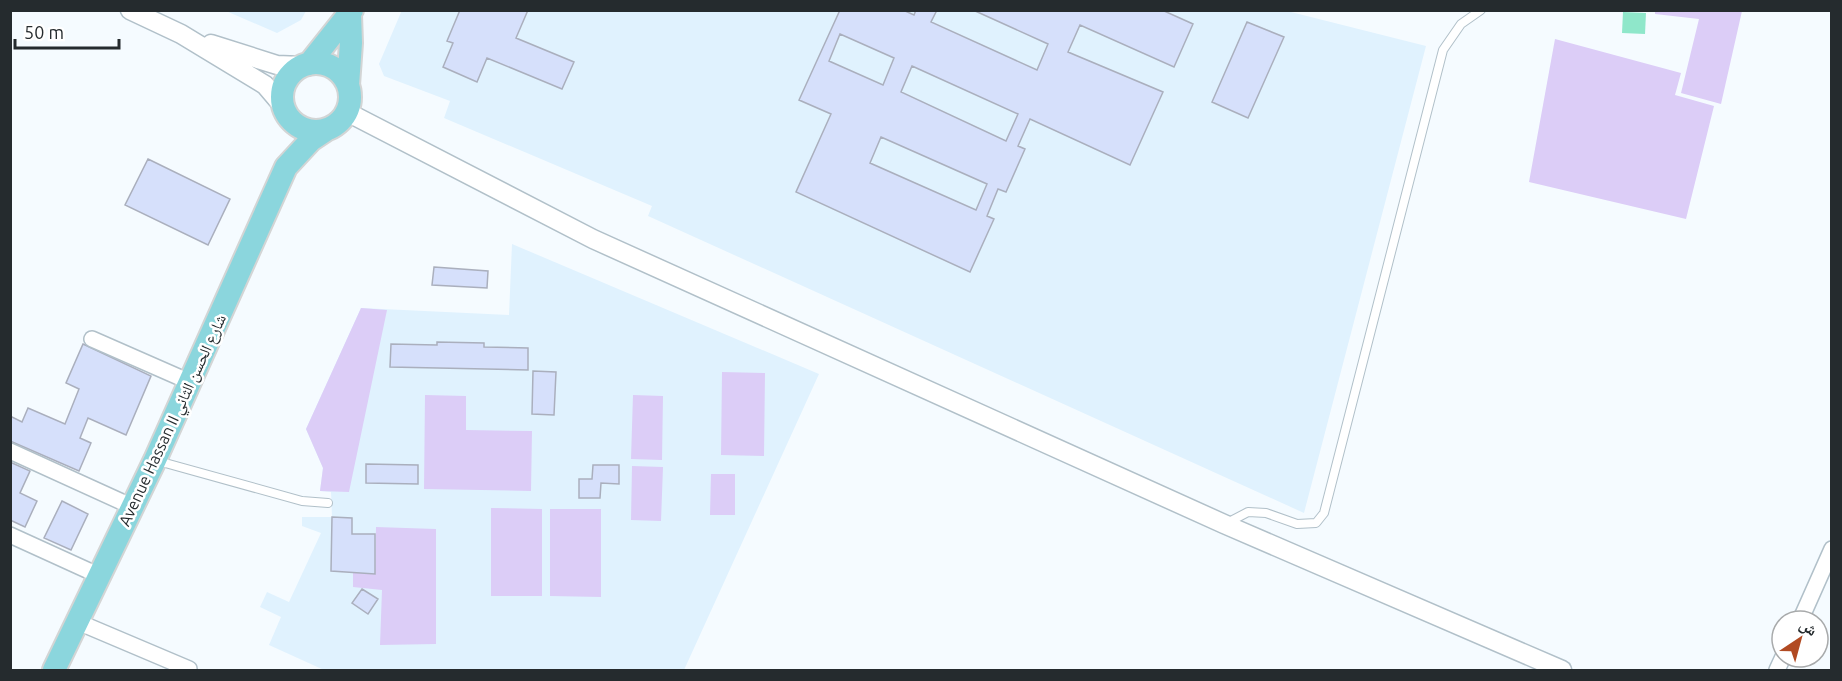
<svg xmlns="http://www.w3.org/2000/svg" width="1842" height="681" font-family="Ubuntu,'Noto Naskh Arabic',sans-serif">
<style>
.built{fill:#e0f2fe}
.green{fill:#dccdf7}
.water{fill:#8fe7ca}
.building{fill:#d6e0fb;stroke:#aaafbd;stroke-width:1.5;fill-rule:evenodd}
.lines{fill:none;stroke-linecap:round;stroke-linejoin:round}
.service-casing{stroke:#b1c0c9;stroke-width:10}
.minor-casing{stroke:#b1c0c9;stroke-width:18}
.tertiary-casing{stroke:#b1c0c9;stroke-width:21}
.primary-casing{stroke:#d3d5d5;stroke-width:26}
.service{stroke:#fff;stroke-width:8}
.minor{stroke:#fff;stroke-width:15}
.tertiary{stroke:#fff;stroke-width:18}
.primary{stroke:#8bd6dd;stroke-width:22}
.labels{text-anchor:middle;dominant-baseline:central;stroke-width:5;stroke-linejoin:round;paint-order:stroke}
.street-label{font-size:16px;fill:#252b2e;stroke:#fff}
</style>
<rect width="100%" height="100%" fill="#f5fbff"/>
<path class="built" d="M402,10H1283L1426,46L1304,513L648,216L652,206L444,118L450,101L384,76L379,64Z
M226,11H306L301,20L277,33Z
M512,244L819,374L684,670H324L269,645L281,617L260,607L267,592L289,602L321,533L302,526V517H332L331,492L320,491L323,468L306,429L361,308L509,315Z"/>
<path class="green" d="M1655,11H1742L1721,104L1681,93L1699,19L1655,14Z
M1555,39L1681,73L1675,95L1714,106L1686,219L1529,182Z
M361,308L387,310L349,492L320,491L323,468L306,429Z
M722,372L765,373L764,456L721,455Z
M425,395L466,396V430L532,431L531,491L424,489Z
M633,395L663,396L662,460L631,459Z
M632,466L663,467L661,521L631,520Z
M711,474H735V515H710Z
M491,508L542,509V596H491Z
M550,509H601V597L550,596Z
M376,527L436,529V644L380,645L382,590L353,587V572L375,573Z"/>
<path class="water" d="M1623,12L1646,13L1645,34L1622,33Z"/>
<path class="building" d="M460,10H528L516,38L574,62L562,89L487,58L477,82L443,67L453,43L447,41Z
M840,10H903L914,15L916,10H937L931,22L1037,70L1048,44L973,10H1162L1193,24L1174,67L1080,25L1068,52L1163,92L1130,165L1030,119L1018,146L1025,149L1006,192L998,189L987,216L994,219L970,272L796,192L831,114L799,100ZM840,34L894,58L883,85L829,61ZM912,66L1018,114L1006,141L901,92ZM881,137L987,184L976,210L870,163Z
M1247,22L1284,37L1248,118L1212,102Z
M148,159L230,199L208,245L125,205Z
M434,267L488,271L487,288L432,285Z
M437,342L484,343V347L528,348V370L390,367L391,344L437,345Z
M83,344L151,376L126,435L88,418L80,438L91,443L79,471L10,441V416L22,422L28,408L65,424L79,389L66,383Z
M533,371L556,372L554,415L532,414Z
M10,462L30,471L20,493L37,501L25,527L10,520Z
M366,464L418,465V484L366,483Z
M593,465H619V484L601,483L600,498H579V479H592Z
M62,501L88,514L71,550L44,538Z
M332,517L352,518V534H375V574L331,571Z
M362,589L378,599L368,614L352,603Z"/>
<g class="lines">
<g class="service-casing">
<path id="service" d="M158,461L302,501L328,503
M1227,523L1248,512L1266,513L1297,524L1316,523L1324,513L1443,50L1461,24L1481,10"/>
</g>
<g class="minor-casing">
<path id="minor" d="M92,339L190,382
M10,451L133,507
M10,535L100,576
M1800,621L1832,549
M78,622L189,669V670
M1777,670L1783,657"/>
</g>
<g class="tertiary-casing">
<path id="tertiary" d="M130,10L181,34L265,85L282,105
M211,44L277,65L302,66
M347,112L593,239L1224,524L1562,670"/>
</g>
<g class="primary-casing">
<path id="primary" d="M282 97a34 34 0 1 1 68 0a34 34 0 1 1-68 0Z
M309,64L352,10
M348,85L351,43L350,15
M54,670L155,460L286,167L311,140L326,130"/>
</g>
<use href="#service" class="service"/>
<use href="#minor" class="minor"/>
<use href="#tertiary" class="tertiary"/>
<use href="#primary" class="primary"/>
</g>
<g class="labels">
<g class="street-label">
<text transform="translate(172 420) rotate(-65)">Avenue Hassan II شارع الحسن الثاني</text>
</g>
</g>
<rect width="1842" height="681" fill="none" stroke="#252b2e" stroke-width="24"/>
<g transform="translate(1800 639) rotate(36)"><circle r="28" fill="#ffffff" stroke="#a8aaab" stroke-width="1.5"/>
<path d="M0-4.5L10 22L0 15L-10 22Z" fill="#b14a22"/>
<text y="-9" font-size="16" font-weight="bold" text-anchor="middle" fill="#252b2e">ش</text>
</g>
<path d="M15 39v9h104v-9" fill="none" stroke="#252b2e" stroke-width="3"/>
<text x="24" y="39" font-size="18" fill="#252b2e" stroke="#ffffff" stroke-width="4.5" paint-order="stroke">50 m</text>
</svg>
